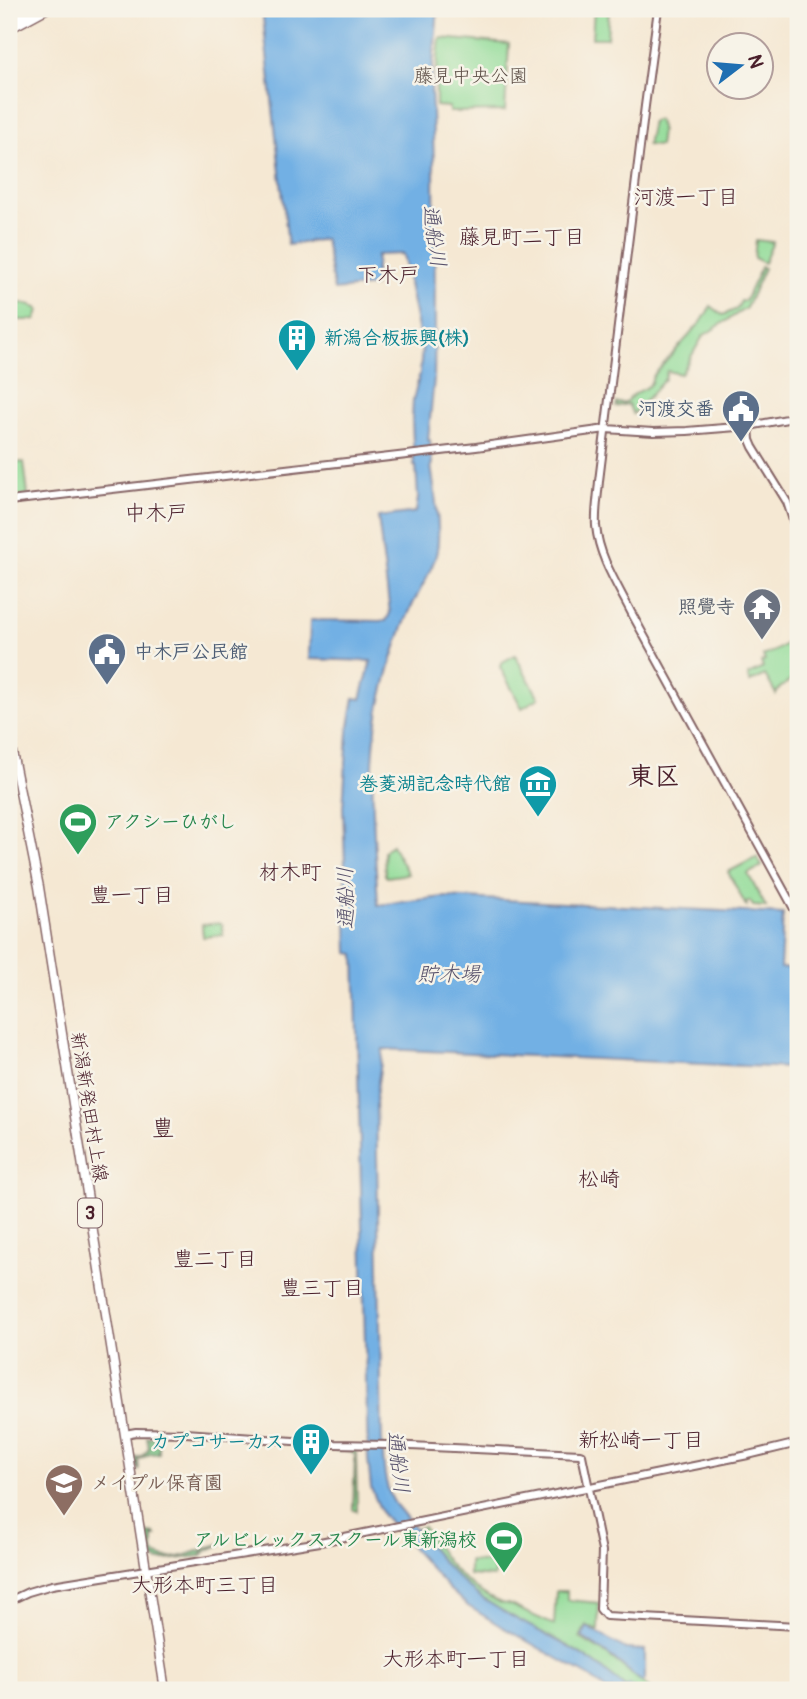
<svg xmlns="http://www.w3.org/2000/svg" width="807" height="1699" font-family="Pangolin,'Klee One',sans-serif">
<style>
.green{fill:#91dc98;stroke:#6e7e62;stroke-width:2}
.forest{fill:#74bc80;stroke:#5f6e56;stroke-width:2}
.water{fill:#72b0e4;stroke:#5e6888;stroke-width:2}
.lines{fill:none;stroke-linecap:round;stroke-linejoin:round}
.minor-casing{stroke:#866566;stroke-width:10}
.major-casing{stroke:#866566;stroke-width:11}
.minor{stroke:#fff;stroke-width:6}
.major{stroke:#fff;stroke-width:8}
.labels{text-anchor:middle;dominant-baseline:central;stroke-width:5;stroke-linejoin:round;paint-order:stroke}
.shield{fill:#f7f3e8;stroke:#7e5f64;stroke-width:2}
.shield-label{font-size:18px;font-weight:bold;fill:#4a1f2b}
.park-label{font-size:19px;fill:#5c4e46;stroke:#f7f3e8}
.culture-label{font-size:19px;font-weight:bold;fill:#0d838f;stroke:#f7f3e8;text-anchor:end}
.service-label{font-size:19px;font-weight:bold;fill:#4e5e75;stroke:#f7f3e8;text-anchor:end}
.worship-label{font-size:19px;font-weight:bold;fill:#5b616d;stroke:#f7f3e8;text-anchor:end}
.leisure-label{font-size:19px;font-weight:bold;fill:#27864d;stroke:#f7f3e8;text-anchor:start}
.street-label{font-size:19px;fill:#4a1f2b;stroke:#f7f3e8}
.education-label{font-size:19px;font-weight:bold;fill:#785e54;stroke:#f7f3e8;text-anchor:start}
.neighbourhood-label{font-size:21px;fill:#4a1f2b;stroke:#f7f3e8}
.water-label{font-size:21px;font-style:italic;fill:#58526c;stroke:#f7f3e8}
.quarter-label{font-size:23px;fill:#4a1f2b;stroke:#f7f3e8}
.district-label{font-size:26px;font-weight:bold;fill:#4a1f2b;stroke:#f7f3e8}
</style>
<rect width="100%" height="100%" fill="#f7f3e8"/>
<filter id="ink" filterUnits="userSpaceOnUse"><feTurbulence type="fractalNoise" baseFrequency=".0143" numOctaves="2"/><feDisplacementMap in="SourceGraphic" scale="14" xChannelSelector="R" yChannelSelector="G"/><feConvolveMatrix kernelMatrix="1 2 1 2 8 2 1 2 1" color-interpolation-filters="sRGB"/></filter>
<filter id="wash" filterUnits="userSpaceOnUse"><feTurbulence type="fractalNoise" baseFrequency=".00686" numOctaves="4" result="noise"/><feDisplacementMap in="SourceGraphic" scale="28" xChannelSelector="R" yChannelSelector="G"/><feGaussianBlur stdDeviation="1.57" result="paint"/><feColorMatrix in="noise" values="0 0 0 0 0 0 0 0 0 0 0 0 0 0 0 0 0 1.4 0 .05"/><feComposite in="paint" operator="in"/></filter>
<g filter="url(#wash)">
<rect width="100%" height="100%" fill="#f5e8d3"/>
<path class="green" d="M594,9H609L607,38H592Z
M440,38L509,44L505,111L449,112V107L436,106V76Z
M658,120L661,130L659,146L647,145L652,121Z
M756,240L773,242L764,263L754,258Z
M761,267L764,268L746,308L703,336L681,374L667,371L665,379L633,414L628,404L616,407L617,403H624C629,399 633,394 638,392C647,387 651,387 653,376L702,321L711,306L723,315L737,309L741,301H745Z
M21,303L32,305L33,307L37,308L39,310L36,320H12L10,304Z
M24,462L28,495L15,497L9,473V463Z
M798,629V685L794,678L780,688L776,694L765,675L750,682L748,675L763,668L761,662L765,661L763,656C781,649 787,644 798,629Z
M515,655L539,698L522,708L500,667L501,663Z
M392,845L408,874L387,877L385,875L384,852L386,849Z
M757,857L762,866L748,874L766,907L753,906L750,901L746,903L747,906H746L728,872Z
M219,923L222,925L223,935L203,937L202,925Z
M337,1448L354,1449L356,1452L357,1511L354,1510L353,1509L355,1455L350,1451H337Z
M423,1527C432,1539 440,1552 449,1564C460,1577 491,1604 508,1604L554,1625L556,1592L557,1591H567V1600L599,1603L598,1631L586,1625L580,1638L608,1655L652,1690H636L629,1685L626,1688C612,1676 598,1665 583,1655C549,1634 511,1619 479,1596C453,1577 435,1553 416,1529Z
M469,1561L495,1563L494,1577L469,1575Z"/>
<path class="forest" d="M147,1437H159V1453L150,1454L138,1460L139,1471L133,1459L141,1457L149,1449Z
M147,1533L155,1534L156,1536H153V1553C177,1567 198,1547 222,1544L201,1553H204L201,1556L158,1561C148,1555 149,1544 147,1533Z"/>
<path class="water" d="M262,9H438L431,86L434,160L435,326L434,379L428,440H430L432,464L431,465C434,489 442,533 436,555C431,573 419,591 411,608C398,637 386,677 379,709C367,773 375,841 378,905L443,897L783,914L780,968L798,970L791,1068L383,1049L376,1096L382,1441C384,1463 383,1485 395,1504C422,1535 445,1571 479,1596C511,1619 549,1634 582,1655C598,1665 612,1676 626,1688L629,1685L636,1690H606L590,1677L502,1627L468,1606L449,1589L382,1514L371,1488L368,1459L355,954L348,953L343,807L348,732L354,698L361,699L371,661L309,659L310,620L386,621L390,613L378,517L416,512L418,498L416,466H414L412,419L413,400L420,373L422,348L403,254L377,255L374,286L334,290L325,239L288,245Z
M587,1627L626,1649L645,1650V1679L642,1682L612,1657L582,1637Z"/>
</g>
<g filter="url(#ink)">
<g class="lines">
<g class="minor-casing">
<path id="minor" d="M658,9L645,106L599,481C598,496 595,511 596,526C599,558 618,586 632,614L798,916
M749,426L750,440L753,447L787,502L798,536
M9,501L476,447L606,429L653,432L687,431L749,426L798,417
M125,1434L136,1432L186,1433L334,1444L389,1445L580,1454L582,1455L602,1551L600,1609L606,1616L798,1626
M9,1601L28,1592L52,1585L320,1542L748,1455L798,1443"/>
</g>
<g class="major-casing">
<path id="major" d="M9,22L33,9
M9,29L46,9
M9,737L39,887L165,1690"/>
</g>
<use href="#minor" class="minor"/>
<use href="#major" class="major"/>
</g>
</g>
<defs>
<g id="building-pin" transform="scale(2.0125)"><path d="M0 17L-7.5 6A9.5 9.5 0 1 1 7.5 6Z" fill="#0f9aa8" stroke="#f7f3e8"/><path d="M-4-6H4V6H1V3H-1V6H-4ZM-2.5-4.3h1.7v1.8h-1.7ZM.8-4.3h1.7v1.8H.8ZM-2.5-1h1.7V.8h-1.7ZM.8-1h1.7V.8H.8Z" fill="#fff"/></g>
<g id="civic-pin" transform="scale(2.0125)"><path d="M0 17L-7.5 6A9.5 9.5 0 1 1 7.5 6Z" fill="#5c6f8a" stroke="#f7f3e8"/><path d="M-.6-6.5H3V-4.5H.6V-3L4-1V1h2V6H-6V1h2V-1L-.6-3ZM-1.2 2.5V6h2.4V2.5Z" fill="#fff"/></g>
<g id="temple-pin" transform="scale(2.0125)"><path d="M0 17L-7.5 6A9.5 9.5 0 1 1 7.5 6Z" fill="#6b7280" stroke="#f7f3e8"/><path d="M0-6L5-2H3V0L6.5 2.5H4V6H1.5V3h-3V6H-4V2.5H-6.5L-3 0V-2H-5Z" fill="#fff"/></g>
<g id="museum-pin" transform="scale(2.0125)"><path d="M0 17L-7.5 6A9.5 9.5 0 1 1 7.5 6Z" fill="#0f9aa8" stroke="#f7f3e8"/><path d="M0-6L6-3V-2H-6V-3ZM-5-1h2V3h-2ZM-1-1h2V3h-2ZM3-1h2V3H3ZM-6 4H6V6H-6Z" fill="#fff"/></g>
<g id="stadium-pin" transform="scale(2.0125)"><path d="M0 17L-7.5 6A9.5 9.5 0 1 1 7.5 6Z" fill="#2e9e5b" stroke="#f7f3e8"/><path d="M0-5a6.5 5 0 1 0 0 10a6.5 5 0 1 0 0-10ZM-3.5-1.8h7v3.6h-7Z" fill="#fff"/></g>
<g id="school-pin" transform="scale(2.0125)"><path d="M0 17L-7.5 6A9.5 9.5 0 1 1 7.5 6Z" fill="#8d6e63" stroke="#f7f3e8"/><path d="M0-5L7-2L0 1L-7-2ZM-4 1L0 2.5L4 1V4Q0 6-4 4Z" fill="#fff"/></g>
</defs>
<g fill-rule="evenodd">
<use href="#building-pin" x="297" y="338"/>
<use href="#civic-pin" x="741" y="409"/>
<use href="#temple-pin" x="762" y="607"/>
<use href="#civic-pin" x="107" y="652"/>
<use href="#museum-pin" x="538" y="784"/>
<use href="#stadium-pin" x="78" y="822"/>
<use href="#building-pin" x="311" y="1442"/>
<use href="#school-pin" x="64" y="1483"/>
<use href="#stadium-pin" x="504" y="1540"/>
</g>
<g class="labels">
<rect class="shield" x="78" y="1198.5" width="24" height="29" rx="5"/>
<g class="shield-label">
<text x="90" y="1213">3</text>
</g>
<g class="park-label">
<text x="471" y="76">藤見中央公園</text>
</g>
<g class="culture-label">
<text x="324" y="338" text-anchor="start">新潟合板振興(株)</text>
<text x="511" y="784">巻菱湖記念時代館</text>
<text x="284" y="1442">カプコサーカス</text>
</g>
<g class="service-label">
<text x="714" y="409">河渡交番</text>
<text x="134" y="652" text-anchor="start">中木戸公民館</text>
</g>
<g class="worship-label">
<text x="735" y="607">照覺寺</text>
</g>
<g class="leisure-label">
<text x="105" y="822">アクシーひがし</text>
<text x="477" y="1540" text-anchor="end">アルビレックススクール東新潟校</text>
</g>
<g class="street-label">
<text transform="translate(89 1107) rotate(81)">新潟新発田村上線</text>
</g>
<g class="education-label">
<text x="91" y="1483">メイプル保育園</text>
</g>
<g class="neighbourhood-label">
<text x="686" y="197">河渡一丁目</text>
<text x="522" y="237">藤見町二丁目</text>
<text x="388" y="275">下木戸</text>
<text x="156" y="513">中木戸</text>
<text x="290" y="872">材木町</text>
<text x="132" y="895">豊一丁目</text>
<text x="599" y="1179">松崎</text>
<text x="215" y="1259">豊二丁目</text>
<text x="322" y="1288">豊三丁目</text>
<text x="641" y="1440">新松崎一丁目</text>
<text x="205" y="1585">大形本町三丁目</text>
<text x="456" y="1659">大形本町一丁目</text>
</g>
<g class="water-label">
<text transform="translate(434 236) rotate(82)">通船川</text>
<text transform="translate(346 898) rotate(-91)">通船川</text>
<text x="449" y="974">貯木場</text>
<text transform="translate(398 1462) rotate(83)">通船川</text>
</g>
<g class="quarter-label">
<text x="163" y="1128">豊</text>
</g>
<g class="district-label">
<text x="654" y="777">東区</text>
</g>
</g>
<rect width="807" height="1699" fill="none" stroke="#f7f3e8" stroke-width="35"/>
<g transform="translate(740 66) rotate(74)"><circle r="33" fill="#f7f3e8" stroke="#b29e9c" stroke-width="2"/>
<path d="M0-5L12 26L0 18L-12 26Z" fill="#1f6fb2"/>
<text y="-10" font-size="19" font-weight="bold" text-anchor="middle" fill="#4a1f2b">N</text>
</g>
</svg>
